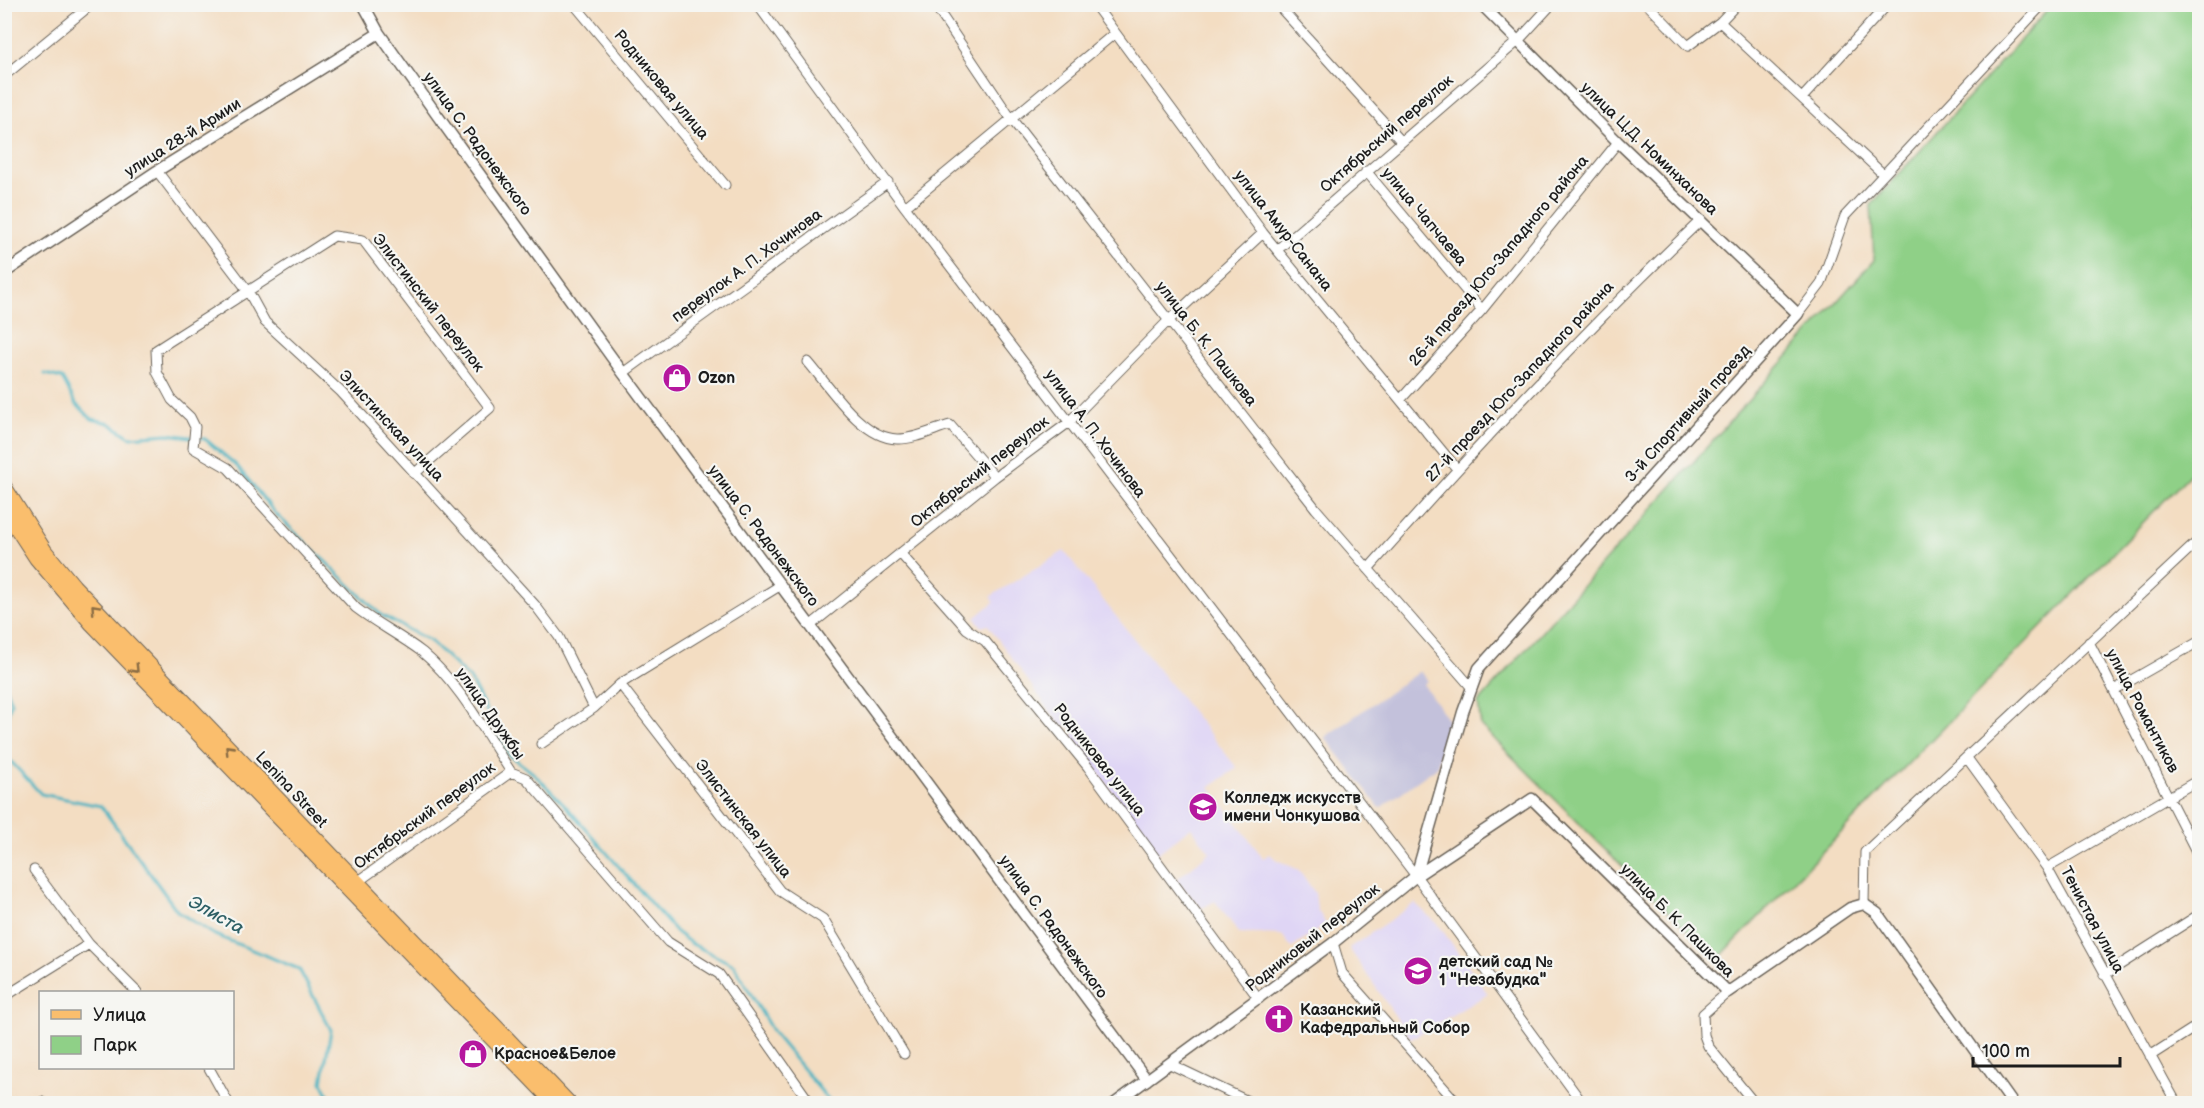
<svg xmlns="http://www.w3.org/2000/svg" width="2204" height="1108" font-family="'Balsamiq Sans',sans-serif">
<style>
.built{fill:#dfd5f5}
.industrial{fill:#c3c1db}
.green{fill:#8fd087;stroke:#567652;stroke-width:1.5}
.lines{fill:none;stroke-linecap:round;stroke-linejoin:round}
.stream{stroke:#45b2c1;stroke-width:3}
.minor-casing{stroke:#676056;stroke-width:11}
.tertiary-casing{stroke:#676056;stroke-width:13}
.primary-casing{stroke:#676056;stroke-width:16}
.minor{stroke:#fff;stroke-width:9}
.tertiary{stroke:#fff;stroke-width:10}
.primary{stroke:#fabe6d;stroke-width:14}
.oneway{stroke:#8b6d44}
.labels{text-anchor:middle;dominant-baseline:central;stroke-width:4.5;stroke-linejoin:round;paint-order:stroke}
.street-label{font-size:16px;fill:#1c1c1c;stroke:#f6f6f2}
.poi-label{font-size:16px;font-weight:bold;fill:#1c1c1c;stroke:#f6f6f2;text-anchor:start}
.water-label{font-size:18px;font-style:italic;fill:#2e6066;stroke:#f6f6f2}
</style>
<rect width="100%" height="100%" fill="#f6f6f2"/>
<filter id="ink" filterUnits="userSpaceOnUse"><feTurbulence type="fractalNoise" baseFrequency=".0167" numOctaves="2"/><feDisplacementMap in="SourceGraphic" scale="12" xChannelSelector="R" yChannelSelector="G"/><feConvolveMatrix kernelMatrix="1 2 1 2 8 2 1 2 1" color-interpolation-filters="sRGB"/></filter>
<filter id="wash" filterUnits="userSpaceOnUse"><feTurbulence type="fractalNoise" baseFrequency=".008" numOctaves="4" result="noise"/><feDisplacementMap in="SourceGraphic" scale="24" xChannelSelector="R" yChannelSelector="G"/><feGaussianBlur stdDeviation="1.35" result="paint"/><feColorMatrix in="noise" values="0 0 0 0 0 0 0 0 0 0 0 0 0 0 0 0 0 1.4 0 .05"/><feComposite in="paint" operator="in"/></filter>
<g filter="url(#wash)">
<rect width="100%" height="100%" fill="#f3ddc2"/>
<path class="built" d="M1064,551L1237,768L1210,787L1263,858L1270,854L1277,860L1299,870L1315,893L1317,909L1326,924L1292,948L1282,935L1239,933L1215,901L1202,908L1176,880L1210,852L1191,827L1157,854L1103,779L1069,737L1075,733L1068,725L1062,728L988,625L982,627L975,618L994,602L991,596Z
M1415,903L1440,927L1488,994L1411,1039L1349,948Z"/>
<path class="industrial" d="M1420,671L1427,681L1423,684L1449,721L1437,767L1380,808L1325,737Z"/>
<path class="green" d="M2052,5H2199V465L1717,960L1481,726L1478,703L1874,260L1871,205Z"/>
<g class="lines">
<path class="stream" d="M45,374L62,378L76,404L92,419L109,423L130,437L168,434L205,439L237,466L276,514L381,615L430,641L470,679L508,754L533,773L564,804L676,932L692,944L734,965L774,1034L832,1104
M4,683L11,703L4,726
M4,754L41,794L101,806L178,912L215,935L299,969L331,1030L322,1082L333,1104"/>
</g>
</g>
<g filter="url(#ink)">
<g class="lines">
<g class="minor-casing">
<path id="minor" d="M574,4L725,185
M757,4L905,207L1416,876L1583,1104
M934,4L1010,117L1316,509L1472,688
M1094,4L1263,233L1457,469
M1277,4L1401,141
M1647,4L1688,46L1720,22L1883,174
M1720,22L1737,4
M4,76L92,4
M1803,97L1888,4
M157,171L248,291L265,322L341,392L535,605L559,637L594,708
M1366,171L1482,310
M905,207L1115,33
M1277,250L1518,41L1552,4
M1798,314L1821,284L1845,216L2043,4
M808,362C830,387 861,438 897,439C913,440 935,429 950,425L995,477
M623,373L888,182
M1401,399L1482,310L1618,142
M414,474L490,408L363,240L334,236L156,350L157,372L172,400L190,417L195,427L193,448L228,468L356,608C377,624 401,636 422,652C460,684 484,731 511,772L526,778L668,942L719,974L811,1104
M900,553L967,629L985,641L1088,767L1259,999
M1368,569C1475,449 1584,331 1701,220
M811,625L995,477L1068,423L1168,321L1263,233
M2089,642L2200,859
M620,684L780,891L823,919L904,1054
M2114,690L2200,641
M541,744L594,708L620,684L781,585
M1967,758L2047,868L2177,1104
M2047,868L2200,779
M34,870L89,944L137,992
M356,883L511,772
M1864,904L1865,852L2200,539
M1333,943L1342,973L1458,1104
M2104,975L2200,914
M1728,992L1703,1014L1704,1035L1708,1046L1755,1104
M4,997L89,944
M2150,1056L2200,1024
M1170,1064L1254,1104
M209,1068L229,1104
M42,1102L43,1104"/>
</g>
<g class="tertiary-casing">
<path id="tertiary" d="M363,4L379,33L437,115L623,373L1147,1080
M4,273L157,171L379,33
M1416,876L1463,712L1479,668L1798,314L1618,142L1481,4
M1114,1104L1333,943L1416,876L1532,799L1728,992L1850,908L1864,904L1877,913L2013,1104"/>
</g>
<g class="primary-casing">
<path id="primary" d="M4,486L45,551L74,586L570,1104
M4,509L36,558L92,624L555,1104"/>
</g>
<use href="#minor" class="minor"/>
<use href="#tertiary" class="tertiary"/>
<use href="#primary" class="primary"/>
</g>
<defs><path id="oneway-chevron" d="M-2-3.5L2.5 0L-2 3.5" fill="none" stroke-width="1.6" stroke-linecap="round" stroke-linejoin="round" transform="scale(1.5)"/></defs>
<g class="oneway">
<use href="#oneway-chevron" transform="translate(95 608) rotate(-133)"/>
<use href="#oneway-chevron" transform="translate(135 669) rotate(46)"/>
<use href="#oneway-chevron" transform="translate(229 749) rotate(-134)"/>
</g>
</g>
<defs>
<g id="shop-disc" transform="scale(1.5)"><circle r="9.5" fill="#b5179e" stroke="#f6f6f2"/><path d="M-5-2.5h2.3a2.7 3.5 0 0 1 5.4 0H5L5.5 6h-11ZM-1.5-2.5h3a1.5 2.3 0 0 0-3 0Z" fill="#fff"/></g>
<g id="university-disc" transform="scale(1.5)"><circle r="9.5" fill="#b5179e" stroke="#f6f6f2"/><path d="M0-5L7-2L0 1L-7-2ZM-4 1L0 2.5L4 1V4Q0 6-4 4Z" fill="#fff"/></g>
<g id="school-disc" transform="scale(1.5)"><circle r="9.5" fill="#b5179e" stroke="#f6f6f2"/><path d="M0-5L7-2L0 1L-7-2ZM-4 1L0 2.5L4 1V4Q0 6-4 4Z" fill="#fff"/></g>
<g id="church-disc" transform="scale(1.5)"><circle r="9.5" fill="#b5179e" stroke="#f6f6f2"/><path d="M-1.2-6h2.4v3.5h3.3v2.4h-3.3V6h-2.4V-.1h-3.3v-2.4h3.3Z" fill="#fff"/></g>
</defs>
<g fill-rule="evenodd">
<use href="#shop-disc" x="677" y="378"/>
<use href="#university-disc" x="1203" y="807"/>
<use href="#school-disc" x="1418" y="971"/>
<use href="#church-disc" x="1279" y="1019"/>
<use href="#shop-disc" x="473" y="1054"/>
</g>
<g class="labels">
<g class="street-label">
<text transform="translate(661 85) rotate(50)">Родниковая улица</text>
<text transform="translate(1387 134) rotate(-41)">Октябрьский переулок</text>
<text transform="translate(183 138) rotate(-32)">улица 28-й Армии</text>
<text transform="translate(477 144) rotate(54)">улица С. Радонежского</text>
<text transform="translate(1649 149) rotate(44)">улица Ц.Д. Номинханова</text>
<text transform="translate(1424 217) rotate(50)">улица Чапчаева</text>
<text transform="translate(1283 231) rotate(52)">улица Амур-Санана</text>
<text transform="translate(1499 261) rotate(-50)">26-й проезд Юго-Западного района</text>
<text transform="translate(747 266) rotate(-36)">переулок А. П. Хочинова</text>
<text transform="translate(428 303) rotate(52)">Элистинский переулок</text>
<text transform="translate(1206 344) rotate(52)">улица Б. К. Пашкова</text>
<text transform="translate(1520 382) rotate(-47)">27-й проезд Юго-Западного района</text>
<text transform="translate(1688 414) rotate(-48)">3-й Спортивный проезд</text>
<text transform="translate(391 426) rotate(47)">Элистинская улица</text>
<text transform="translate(1095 434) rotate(53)">улица А. П. Хочинова</text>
<text transform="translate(980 472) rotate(-38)">Октябрьский переулок</text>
<text transform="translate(763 536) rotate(53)">улица С. Радонежского</text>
<text transform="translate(2142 711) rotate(62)">улица Романтиков</text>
<text transform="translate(490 714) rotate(55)">улица Дружбы</text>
<text transform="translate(1099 760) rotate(52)">Родниковая улица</text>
<text transform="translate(291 790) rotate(47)">Lenina Street</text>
<text transform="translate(425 816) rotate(-36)">Октябрьский переулок</text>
<text transform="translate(743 819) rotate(52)">Элистинская улица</text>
<text transform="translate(2092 920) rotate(62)">Тенистая улица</text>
<text transform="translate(1677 921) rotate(45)">улица Б. К. Пашкова</text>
<text transform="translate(1053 927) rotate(54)">улица С. Радонежского</text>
<text transform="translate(1313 938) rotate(-38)">Родниковый переулок</text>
</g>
<g class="poi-label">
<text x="698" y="378">Ozon</text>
<text x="1224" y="798">Колледж искусств<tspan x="1224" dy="18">имени Чонкушова</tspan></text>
<text x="1439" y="962">детский сад №<tspan x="1439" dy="18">1 "Незабудка"</tspan></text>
<text x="1300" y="1010">Казанский<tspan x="1300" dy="18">Кафедральный Собор</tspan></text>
<text x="494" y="1054">Красное&amp;Белое</text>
</g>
<g class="water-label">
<text transform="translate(216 915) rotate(29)">Элиста</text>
</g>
</g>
<rect width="2204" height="1108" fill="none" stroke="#f6f6f2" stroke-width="24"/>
<rect x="39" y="991" width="195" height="78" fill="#f6f6f2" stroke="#9f9f9c" stroke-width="1.5"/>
<rect x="51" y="1010" width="30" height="9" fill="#fabe6d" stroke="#9f9f9c" stroke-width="1.5"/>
<text x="93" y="1021" font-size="18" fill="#1c1c1c">Улица</text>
<rect x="51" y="1036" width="30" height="18" fill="#8fd087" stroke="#9f9f9c" stroke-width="1.5"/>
<text x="93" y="1051" font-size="18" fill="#1c1c1c">Парк</text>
<path d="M1973 1057v9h147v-9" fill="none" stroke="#1c1c1c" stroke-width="3"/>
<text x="1982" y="1057" font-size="18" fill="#1c1c1c" stroke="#f6f6f2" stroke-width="4.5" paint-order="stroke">100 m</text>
</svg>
